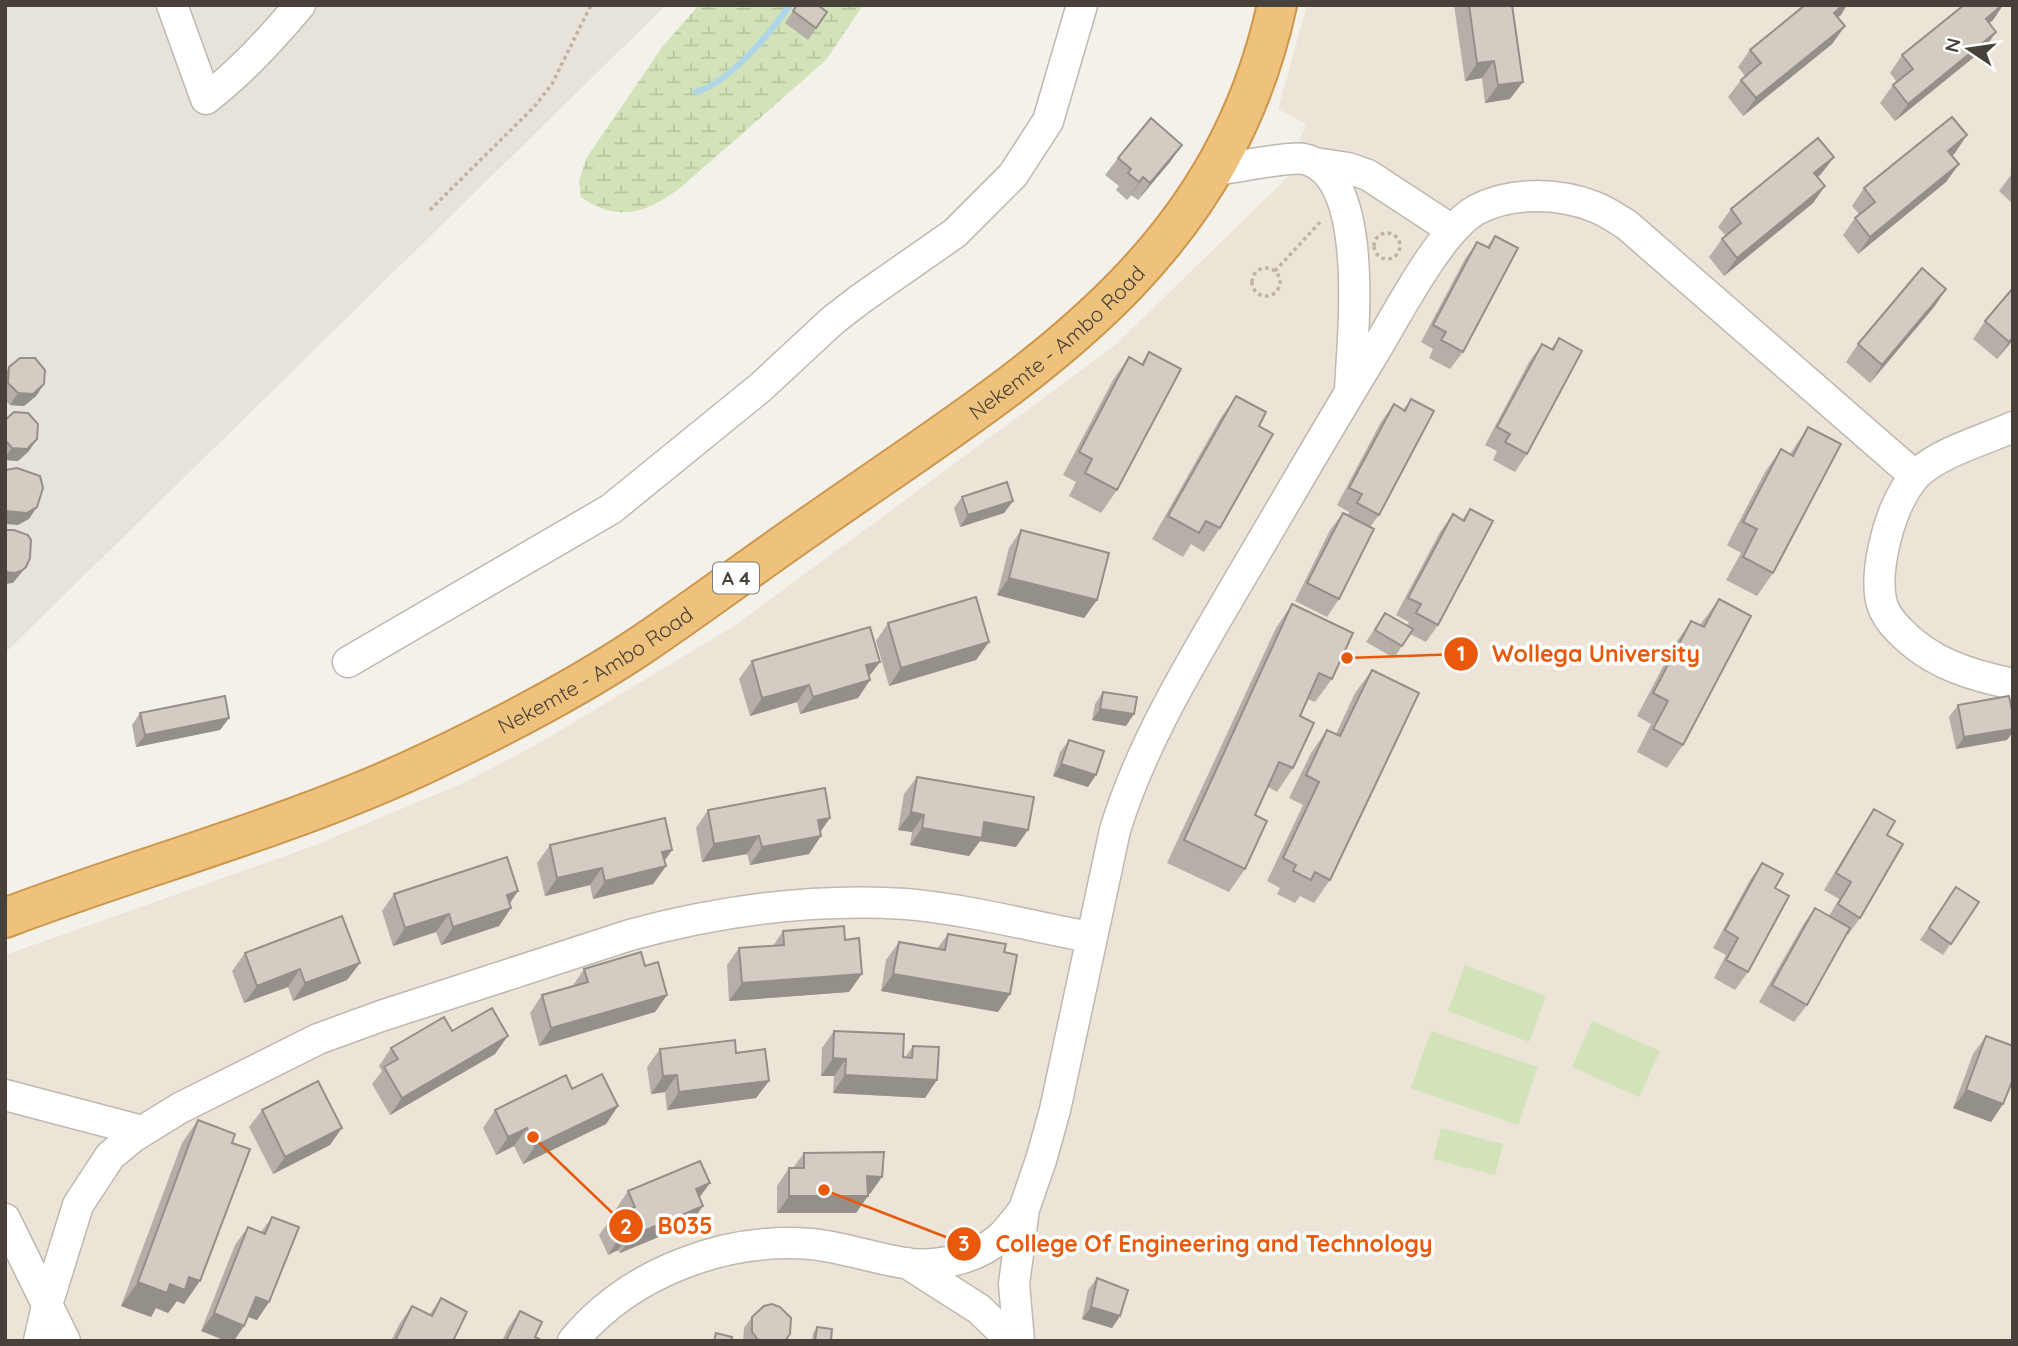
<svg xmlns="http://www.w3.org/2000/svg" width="2018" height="1346" font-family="Quicksand,sans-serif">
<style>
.residential{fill:#e7e2da}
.education{fill:#ebe4d7}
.green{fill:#d2e3b9}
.wetland{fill:url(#wetland-marsh)}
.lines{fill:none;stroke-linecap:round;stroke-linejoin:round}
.stream{stroke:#afd5e9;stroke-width:6}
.minor-casing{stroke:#beb8af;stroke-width:33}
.highway-casing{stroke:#cc964d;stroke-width:42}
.path{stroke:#beb2a1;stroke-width:3.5;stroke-dasharray:3.5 3.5;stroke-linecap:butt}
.minor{stroke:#fff;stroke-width:30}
.highway{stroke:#eec17c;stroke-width:38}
.wall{fill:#b6afa7}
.shaded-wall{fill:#948f88}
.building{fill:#d4ccc2;stroke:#948f88;stroke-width:2}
.labels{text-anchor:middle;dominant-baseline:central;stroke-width:7;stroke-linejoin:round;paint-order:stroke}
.shield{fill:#fff;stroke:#7e7a75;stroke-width:2}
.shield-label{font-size:19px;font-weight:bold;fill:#47413a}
.street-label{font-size:21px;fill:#47413a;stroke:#fff}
.leader{fill:none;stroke:#e8590c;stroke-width:2.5}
.callout-dot{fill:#e8590c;stroke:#fff;stroke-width:2.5}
.mark-label{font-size:21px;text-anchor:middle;font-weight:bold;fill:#fff}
.callout-label{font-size:23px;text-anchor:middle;font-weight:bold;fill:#e8590c;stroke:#fff;stroke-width:7;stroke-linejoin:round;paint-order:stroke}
</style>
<defs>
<pattern id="wetland-marsh" width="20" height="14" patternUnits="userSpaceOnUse" patternTransform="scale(1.75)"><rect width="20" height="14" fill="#d2e3b9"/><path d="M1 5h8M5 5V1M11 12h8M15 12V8" fill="none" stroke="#b6c4a0"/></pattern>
</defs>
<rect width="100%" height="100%" fill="#f4f1eb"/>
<path class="residential" d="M5,5H666L5,653Z"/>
<path class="education" d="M1307,5H2013V1341H5V955L313,846L463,783L538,744L737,624L1114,346L1288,177L1301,158L1297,148L1306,124L1278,109Z"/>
<path class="green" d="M1465,965L1546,996L1529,1042L1448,1011Z
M1592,1021L1660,1051L1639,1097L1572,1067Z
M1431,1031L1538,1067L1518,1125L1411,1088Z
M1441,1128L1503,1144L1495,1175L1433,1159Z"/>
<path class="wetland" d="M699,5H863L826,60L679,189C646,213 617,223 581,197L579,180L587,157L663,46Z"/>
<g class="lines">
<path class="stream" d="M696,92C730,82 770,33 790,5"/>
<g class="minor-casing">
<path id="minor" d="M172,5L206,99C242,71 271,39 300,5
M1315,163L1348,168L1368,175L1452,230
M1214,170C1235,168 1288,156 1304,159C1372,175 1352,338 1350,391
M2013,427C1984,440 1940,452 1917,474C1900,492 1889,522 1884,546C1880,564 1877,586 1882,604C1885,614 1892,623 1899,630C1930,663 1970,675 2013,684
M348,662L611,509L761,387L832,321L859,300L955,233L1013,175L1048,121L1082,5
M5,1095L142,1131
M5,1219L65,1341
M907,1263L979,1309L1012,1341
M39,1341L47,1305L78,1205L110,1156L133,1137L180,1108L318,1039L381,1016L630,935C719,911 814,898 906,904C966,909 1030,926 1090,937
M573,1341C629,1273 724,1237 811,1244C842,1247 873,1258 904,1263C935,1268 976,1259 1000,1238C1009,1230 1016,1219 1024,1210
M1019,1341L1014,1284L1024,1209L1041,1160L1055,1110L1115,830C1142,742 1191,663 1237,584C1282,508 1326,431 1372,356C1396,317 1439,231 1476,210C1511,191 1559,193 1595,207C1606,211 1617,219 1627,225L1915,476"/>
</g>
<g class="highway-casing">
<g id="highway">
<path id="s1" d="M5,918C147,864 295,826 433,760C504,726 574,690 640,646C698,607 755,564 813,524C1018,380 1219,270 1277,5"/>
</g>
</g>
<path class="path" d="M430,210L534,107L552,84L591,5
M1374 246a13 13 0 1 1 26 0a13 13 0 1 1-26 0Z
M1252 282a14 14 0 1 1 28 0a14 14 0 1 1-28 0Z
M1275,271L1321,221"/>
<use href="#minor" class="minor"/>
<use href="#highway" class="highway"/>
</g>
<path class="wall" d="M797,5L820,6L827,12L808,40L785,23Z
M1454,5H1512L1510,99L1485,103L1482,78L1465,81Z
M1964,5H2003L1993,20L1989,23L1996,32L1984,49L1895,121L1880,103L1893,85L1897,82L1890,73L1902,55Z
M1841,15L1837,17L1845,26L1832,44L1743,116L1728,97L1741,80L1745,76L1738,67L1750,50Z
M1955,153L1952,156L1959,164L1946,182L1858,254L1843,235L1855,218L1859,214L1852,206L1864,188Z
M1834,157L1821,174L1818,177L1825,186L1813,203L1724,276L1709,257L1722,239L1726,236L1718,227L1731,209Z
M1118,158L1170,162L1138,200L1131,195L1127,200L1116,190L1119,186L1105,175Z
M2013,172V204L1999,191Z
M1495,236L1463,352L1450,369L1429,358L1433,349L1421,342L1465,259L1477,242L1487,247Z
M2013,288V340L1997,359L1973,339L1985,321Z
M1946,289L1934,307L1870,383L1846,362L1858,344Z
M1559,338L1527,454L1515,472L1493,460L1497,451L1485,445L1529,362L1542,344L1551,349Z
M1149,352L1117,490L1101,513L1069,496L1076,482L1063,475L1113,380L1129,357L1141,364Z
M9,367L44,384L36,396L24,406L10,405L5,400V373Z
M1236,396L1259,426L1220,528L1204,552L1191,544L1183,557L1152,539L1220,419Z
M1411,399L1379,515L1370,527L1339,599L1327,617L1295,601L1330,530L1343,513L1348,515L1349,512L1337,505L1381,422L1394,404L1403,410Z
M5,420L29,451L18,461L5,460Z
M1808,427L1773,573L1757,596L1726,580L1741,553L1727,545L1765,472L1781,449L1790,454Z
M962,497L1013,501L1004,513L960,527L954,508Z
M1470,509L1438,625L1426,642L1410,634L1394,658L1366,642L1385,613L1407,625L1409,622L1396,615L1440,532L1453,514L1462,520Z
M1021,530L1097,600L1084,618L997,595L1009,548Z
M1719,599L1683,745L1667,768L1637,752L1651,724L1637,716L1675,644L1691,621L1700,625Z
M1292,604L1332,679L1315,702L1307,699L1300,716L1293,768L1277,792L1268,787L1255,815L1245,869L1229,892L1167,863L1276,628Z
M888,623L989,642L976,660L889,686L876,641Z
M752,661L869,677L870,680L858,698L800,714L797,702L750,716L739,679Z
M1372,670L1330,880L1314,903L1300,896L1295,903L1277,894L1280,888L1267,881L1303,805L1289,798L1311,753L1327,730L1336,734L1355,693Z
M1103,692L1126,726L1092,720L1095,704Z
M1958,705L2007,740L1956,749L1949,717Z
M140,713L229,718L220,730L136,747L132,725Z
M1069,740L1088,787L1053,776L1060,752Z
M917,777L1016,847L980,841L969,856L910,845L912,832L898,830L904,794Z
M1874,809L1887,835L1860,918L1848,935L1847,934L1807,1005L1794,1022L1759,1002L1803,925L1815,908L1829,916L1839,899L1824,890L1862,827Z
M708,810L830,818L820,832L809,854L750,865L747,854L702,862L696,828Z
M550,845L672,850L664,861L666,866L653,884L593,899L590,885L545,896L537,863Z
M1762,863L1775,888L1748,972L1735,990L1714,978L1726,955L1713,948L1750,880Z
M1956,887L1979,902L1943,955L1920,940Z
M394,894L509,903L511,908L499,926L441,945L436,932L393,946L382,911Z
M783,931L849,992L729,1001L727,965L739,948L773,946Z
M948,934L1004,952L1010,994L998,1012L881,991L886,960L899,942L937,949Z
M245,953L360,963L347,980L293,1001L288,987L244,1003L232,971Z
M584,969L667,995L655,1012L539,1046L530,1013L542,995L572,987Z
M452,1031L495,1054L390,1115L372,1084L382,1071L379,1066L391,1048Z
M834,1031L903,1057H905L913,1046L925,1098L833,1093L834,1076H821L822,1048Z
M1986,1036L2003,1104L1991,1122L1953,1108L1973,1054Z
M660,1049L736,1053L769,1081L756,1098L667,1110L665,1092L651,1094L647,1067Z
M572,1089L618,1106L606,1124L523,1164L514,1146L496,1155L483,1128L495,1110Z
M262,1110L330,1145L273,1174L249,1127Z
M198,1120L184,1304L177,1301L168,1313L156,1308L151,1317L121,1306L182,1143Z
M804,1153L870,1194H868L856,1213H777V1186L789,1168H793Z
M628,1191L699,1198L703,1206L690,1224L620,1253L618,1250L608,1255L599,1235L612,1217L618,1214L616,1209Z
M272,1217L269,1302L257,1320L248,1317L201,1331L235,1245L248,1227L261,1232Z
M1097,1278L1120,1316L1112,1328L1082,1319L1088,1290Z
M441,1298L453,1341H391L400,1323L412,1306L430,1314Z
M520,1311L535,1337L543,1341H502L508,1328Z
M752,1317L785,1341H743L744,1328Z
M817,1327L831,1341H812L813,1333Z"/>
<path class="shaded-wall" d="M1843,5H1847L1841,15L1821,30L1834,13Z
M2002,5H2003L1993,20L1974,36L1986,19Z
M1845,26L1832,44L1743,116L1756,98Z
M1996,32L1984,49L1895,121L1908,104Z
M1494,61L1482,78L1465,81L1477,63Z
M1523,82L1510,99L1485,103L1498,85Z
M1967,135L1955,153L1936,169L1948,151Z
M1182,145L1170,162L1138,200L1150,183Z
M1834,157L1821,174L1802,190L1814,173Z
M1959,164L1946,182L1858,254L1870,237Z
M1143,177L1131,195L1127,200L1139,182Z
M1825,186L1813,203L1724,276L1737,258Z
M1946,289L1934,307L1870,383L1882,365Z
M2013,337V340L1997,359L2009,342Z
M44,384L36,396L24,406L10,405L18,393Z
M37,439L29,451L18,461L5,460V457L12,448Z
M1013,501L1004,513L960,527L968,515Z
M37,507L29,519L18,525L5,524V511Z
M26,567L13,583L5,584V572Z
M1009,578L1097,600L1084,618L997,595Z
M989,642L976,660L889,686L901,668Z
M880,662L867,679L866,665Z
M870,680L858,698L800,714L813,697Z
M809,685L797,702L750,716L762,698Z
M1100,709L1134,714L1126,726L1092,720Z
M229,718L220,730L136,747L145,735Z
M2013,729V732L2007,740L1956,749L1964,737Z
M1061,764L1096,775L1088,787L1053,776Z
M911,812L924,815L912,832L898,830Z
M830,818L818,835V820Z
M984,822L1028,830L1016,847L980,841L969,856L910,845L922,828Z
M759,836L747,854L702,862L714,844Z
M821,836L809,854L750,865L762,847Z
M672,850L660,867L662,852Z
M666,866L653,884L593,899L605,881Z
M602,868L590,885L545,896L557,878Z
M518,891L506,909L507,895Z
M511,908L499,926L441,945L453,927Z
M449,914L436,932L393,946L405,928Z
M360,963L347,980L293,1001L305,983Z
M300,969L288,987L244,1003L257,986Z
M862,974L849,992L729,1001L742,983Z
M893,974L1010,994L998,1012L881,991Z
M667,995L655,1012L539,1046L551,1028Z
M508,1036L495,1054L390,1115L402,1098Z
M833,1058L846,1059L834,1076H821Z
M677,1075L665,1092L651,1094L663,1076Z
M845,1075L937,1080L925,1098L833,1093Z
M769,1081L756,1098L667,1110L679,1092Z
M1966,1090L2003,1104L1991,1122L1953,1108Z
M618,1106L606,1124L523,1164L535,1146Z
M342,1128L330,1145L273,1174L285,1157Z
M527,1128L514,1146L496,1155L508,1137Z
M867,1176L882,1177L870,1194H855Z
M710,1183L697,1201L696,1189Z
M789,1196H868L856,1213H777Z
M703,1206L690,1224L620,1253L632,1236Z
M631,1233L618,1250L608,1255L620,1237Z
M189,1277L200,1281L184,1304L177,1301L168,1313L156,1308L151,1317L121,1306L138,1282L170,1284Z
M256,1297L269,1302L257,1320L243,1315Z
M1091,1307L1120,1316L1112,1328L1082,1319Z
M214,1313L244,1326L234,1341H226L201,1331Z"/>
<path class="building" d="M797,5H820L819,6L827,12L816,28L793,11Z
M1469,5H1512L1523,82L1498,85L1494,61L1477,63Z
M1805,5H1843L1834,13L1845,26L1756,98L1741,80L1761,63L1750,50Z
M1964,5H2002L1986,19L1996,32L1908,104L1893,85L1913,69L1902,55Z
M1952,117L1967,135L1948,151L1959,164L1870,237L1855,218L1875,202L1864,188Z
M1151,118L1182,145L1150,183L1143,177L1139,182L1128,173L1131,169L1118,158Z
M1818,138L1834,157L1814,173L1825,186L1737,258L1722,239L1741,223L1731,209Z
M1495,236L1518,248L1463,352L1441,340L1446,332L1433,325L1477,242L1489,248Z
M1922,268L1946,289L1882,365L1858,344Z
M2013,288V337L2009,342L1985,321Z
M1559,338L1582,351L1527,454L1505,442L1510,434L1497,427L1542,344L1553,350Z
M1149,352L1181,369L1117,490L1085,473L1092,459L1079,452L1129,357L1143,365Z
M20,358H35L45,370L44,384L33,394L18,393L8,383L9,367Z
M1236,396L1266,412L1259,426L1273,434L1220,528L1206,521L1199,533L1168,516Z
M1411,399L1434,411L1379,515L1357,503L1362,494L1349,488L1394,404L1405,411Z
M14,412L28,413L38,424L37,439L27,449L12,448L5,440V420Z
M1808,427L1841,444L1773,573L1743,557L1757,529L1743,522L1781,449L1793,456Z
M17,468L40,476L43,488L37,507L27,513L5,511V470Z
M1007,482L1013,501L968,515L962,497Z
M1470,509L1493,521L1438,625L1416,613L1421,604L1408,598L1453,514L1464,521Z
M1343,513L1374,529L1339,599L1307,583Z
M5,530H14L28,535L31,540L30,558L26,567L21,571L15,573L5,572Z
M1021,530L1109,553L1097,600L1009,578Z
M976,597L989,642L901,668L888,623Z
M1719,599L1751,616L1683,745L1653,729L1668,701L1653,693L1691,621L1704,627Z
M1292,604L1353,633L1332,679L1319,673L1300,716L1314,723L1293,768L1279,762L1255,815L1267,821L1245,869L1184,840Z
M1385,613L1413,629L1402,646L1375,630Z
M870,627L880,662L866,665L870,680L813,697L809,685L762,698L752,661Z
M1372,670L1419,693L1330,880L1315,872L1311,880L1293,871L1296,865L1283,858L1319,782L1306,775L1327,730L1340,736Z
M1103,692L1137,697L1134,714L1100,709Z
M225,696L229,718L145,735L140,713Z
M2009,696L2013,715V729L1964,737L1958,705Z
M1069,740L1104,751L1096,775L1061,764Z
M917,777L1034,797L1028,830L984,822L982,838L922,828L924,815L911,812Z
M825,788L830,818L818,820L821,836L762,847L759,836L714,844L708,810Z
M1874,809L1895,821L1887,835L1903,844L1860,918L1838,904L1851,882L1836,873Z
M665,818L672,850L662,852L666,866L605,881L602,868L557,878L550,845Z
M507,857L518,891L507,895L511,908L453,927L449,914L405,928L394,894Z
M1762,863L1783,874L1775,888L1789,896L1748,972L1726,960L1738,938L1725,930Z
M1956,887L1979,902L1951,944L1929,928Z
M1815,908L1850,928L1807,1005L1772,985Z
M342,916L360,963L305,983L300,969L257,986L245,953Z
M844,926L845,940L859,938L862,974L742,983L739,948L784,945L783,931Z
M948,934L1006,944L1004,952L1017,955L1010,994L893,974L899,942L945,950Z
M641,952L645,966L658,962L667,995L551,1028L542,995L588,982L584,969Z
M492,1008L508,1036L402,1098L384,1067L398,1059L391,1048L444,1017L452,1031Z
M834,1031L904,1034L903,1057L912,1058L913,1046L939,1047L937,1080L845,1075L846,1059L833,1058Z
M1986,1036L2013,1046V1079L2003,1104L1966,1090Z
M735,1040L736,1053L765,1049L769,1081L679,1092L677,1075L663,1076L660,1049Z
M602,1074L618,1106L535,1146L527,1128L508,1137L495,1110L566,1075L572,1089Z
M318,1081L342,1128L285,1157L262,1110Z
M198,1120L235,1134L232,1143L250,1149L200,1281L189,1277L185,1290L170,1284L167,1293L138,1282Z
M884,1152L882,1177L867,1176L868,1196H789V1168H804V1153Z
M700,1161L710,1183L696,1189L703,1206L632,1236L631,1233L620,1237L612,1217L635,1207L628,1191Z
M272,1217L299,1227L269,1302L256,1297L244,1326L214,1313L248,1227L265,1234Z
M1097,1278L1128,1290L1120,1316L1091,1307Z
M441,1298L467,1312L453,1341H395L412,1306L432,1316Z
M772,1304L780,1307L791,1318L790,1334L785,1341H759L752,1332V1317L764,1306Z
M520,1311L542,1322L535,1337L543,1341H506Z
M817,1327L832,1329L831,1341H815Z
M716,1333L732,1337L731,1341H714Z"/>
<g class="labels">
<rect class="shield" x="713" y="562.5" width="46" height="31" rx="5"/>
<g class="shield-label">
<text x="736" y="578">A 4</text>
</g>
<g class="street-label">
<text stroke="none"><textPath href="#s1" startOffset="1209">Nekemte - Ambo Road</textPath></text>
<text stroke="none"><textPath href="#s1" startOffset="642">Nekemte - Ambo Road</textPath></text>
</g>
</g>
<path class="leader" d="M1347 658L1461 654M533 1137L626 1226M824 1190L964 1244"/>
<g class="callout-dot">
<circle cx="1347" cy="658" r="7"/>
<circle cx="533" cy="1137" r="7"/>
<circle cx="824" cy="1190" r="7"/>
<circle cx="1461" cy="654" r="18"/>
<circle cx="626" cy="1226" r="18"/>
<circle cx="964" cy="1244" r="18"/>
</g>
<g class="mark-label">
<text x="1461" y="661">1</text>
<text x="626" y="1234">2</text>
<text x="964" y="1251">3</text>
</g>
<g class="callout-label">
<text x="1596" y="662">Wollega University</text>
<text x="685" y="1234">B035</text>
<text x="1214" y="1252">College Of Engineering and Technology</text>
</g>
<rect width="2018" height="1346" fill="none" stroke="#47413a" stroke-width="14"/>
<g transform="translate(1969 49) rotate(283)" stroke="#ffffff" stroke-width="5" paint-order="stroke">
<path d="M0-5L12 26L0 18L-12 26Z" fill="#47413a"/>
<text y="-10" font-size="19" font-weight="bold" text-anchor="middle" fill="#47413a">N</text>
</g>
</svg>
